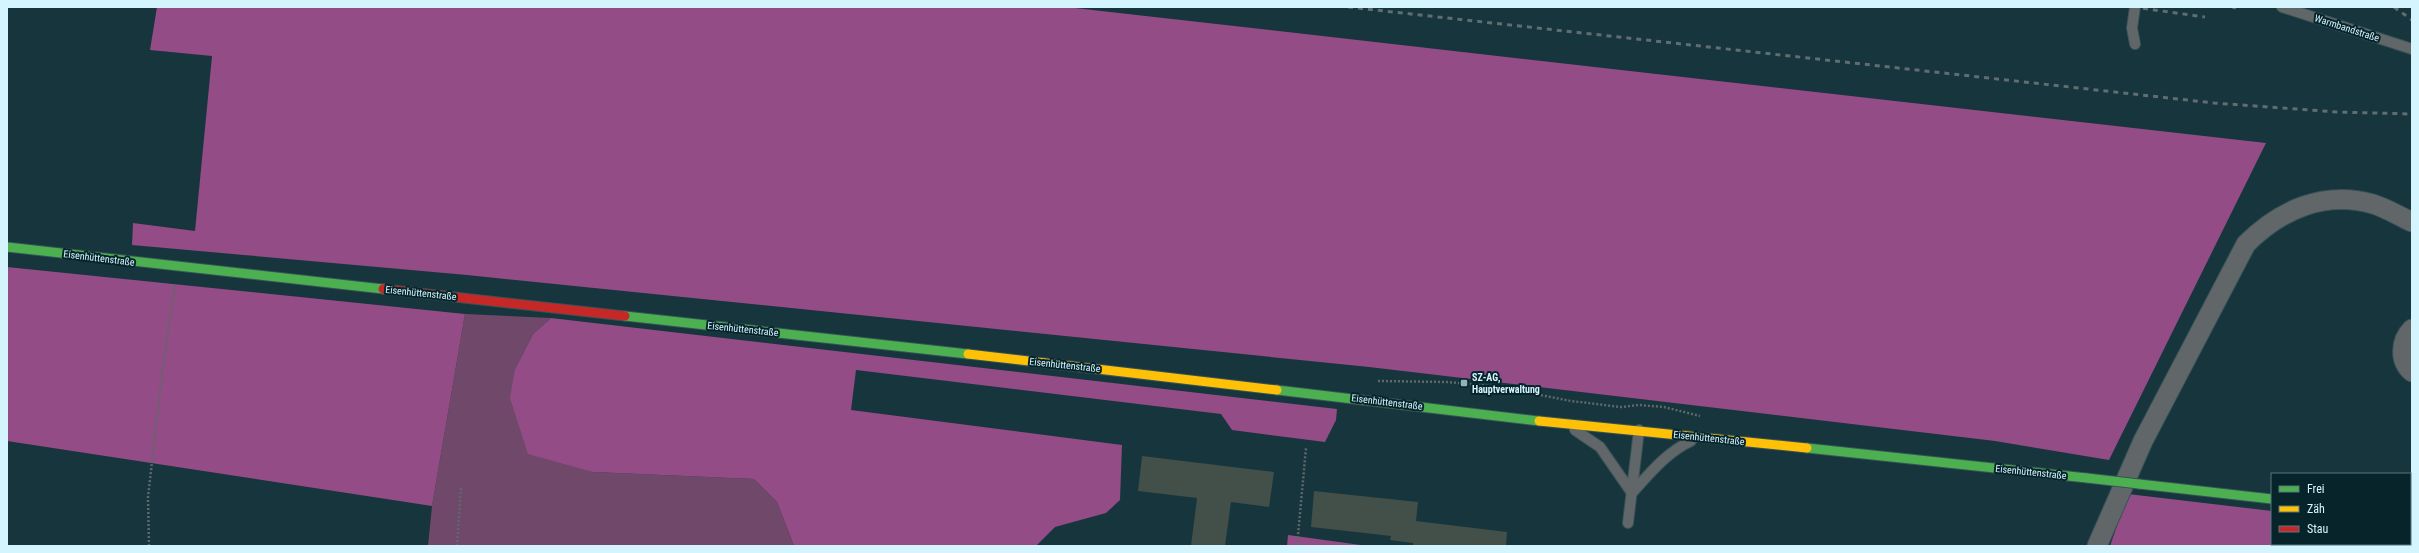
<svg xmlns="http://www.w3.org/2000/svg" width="2419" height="553" font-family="'Roboto Condensed',sans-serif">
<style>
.green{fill:#70496a}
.forest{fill:#934c86}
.building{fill:#434f49}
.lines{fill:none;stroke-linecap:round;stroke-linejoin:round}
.lane-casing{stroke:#385258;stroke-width:12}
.street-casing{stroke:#385258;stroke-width:21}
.fast-casing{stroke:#385258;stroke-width:11}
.slow-casing{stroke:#385258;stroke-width:11}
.jam-casing{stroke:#385258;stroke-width:11}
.path{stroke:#5f686a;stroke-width:2.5;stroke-dasharray:2 2;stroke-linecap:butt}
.lane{stroke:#616768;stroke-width:10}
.street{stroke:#616768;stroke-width:19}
.fast{stroke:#4caf50;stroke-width:9}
.slow{stroke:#ffc107;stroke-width:9}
.jam{stroke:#c62828;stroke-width:9}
.rail{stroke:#616d70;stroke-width:3;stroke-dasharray:5 5;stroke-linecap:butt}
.fast-bridge-casing{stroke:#385258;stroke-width:11;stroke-linecap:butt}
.fast-bridge{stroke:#4caf50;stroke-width:9}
.poi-dot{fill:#92b1ba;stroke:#07242b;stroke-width:1.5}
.labels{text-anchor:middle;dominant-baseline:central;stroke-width:4;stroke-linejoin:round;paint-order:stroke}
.street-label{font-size:10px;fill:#d4f4fe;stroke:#07242b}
.poi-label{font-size:10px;font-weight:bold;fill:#d4f4fe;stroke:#07242b;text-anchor:start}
</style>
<rect width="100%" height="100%" fill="#16353c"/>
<path class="green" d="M465,314L551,318L533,334L515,369L593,472L754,479L777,502L794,546H428L432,506Z"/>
<path class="forest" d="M157,7H1066L2266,143L2109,460L1995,441L1369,367L467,275L132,245L133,223L195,231L212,56L150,50Z
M7,267L465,314L432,506L7,441Z
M551,318L1337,409L1336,420L1325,442L1232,430L1221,414L856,370L851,410L1122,445L1120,500L1106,513L1055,527L1036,546H794L777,502L754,479L593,472L528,454L510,398L515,369L533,334Z
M2128,494L2272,511V544H2410V528H2412V546H2110Z
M1288,535L1368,546H1287Z"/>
<path class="building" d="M1142,456L1274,472L1269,507L1231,502L1225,546H1191L1197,498L1138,491Z
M1314,491L1418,502L1416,521L1507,532L1506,546H1413V543L1390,540L1391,536L1311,527Z"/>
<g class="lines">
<g class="lane-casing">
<path id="lane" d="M2135,7L2132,28L2135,44
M2282,7L2412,49
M1575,430L1600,447L1632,493C1650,473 1667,452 1691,441
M1628,523L1639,430"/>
</g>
<g class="street-casing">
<path id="street" d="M2412,329C2400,341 2399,361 2412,372
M2097,546L2143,441L2246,244C2280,210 2324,190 2373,204C2386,208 2399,216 2412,222"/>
</g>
<g class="fast-casing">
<path id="fast" d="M7,247L383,289
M625,316L968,354
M1277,390L1539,421
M1807,448L2087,478
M2139,484L2272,499
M2410,514H2412"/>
</g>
<g class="slow-casing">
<path id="slow" d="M968,354L1277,390
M1539,421L1807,448"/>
</g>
<g class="jam-casing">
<path id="jam" d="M383,289L625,316"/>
</g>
<path class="path" d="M1378,381L1448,382L1499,387L1571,401L1621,407L1639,405L1664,407L1700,416
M149,546L148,497L163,366L175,284
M457,546L461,487
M1297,546L1306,448"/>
<use href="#lane" class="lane"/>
<use href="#street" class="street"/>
<use href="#fast" class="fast"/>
<use href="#slow" class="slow"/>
<use href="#jam" class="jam"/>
<path class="rail" d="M1348,7L2214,103L2337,112L2412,114
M2133,7L2205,17
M2232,7L2236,8
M2394,7L2412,20"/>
<g class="fast-bridge-casing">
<path id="fast-bridge" d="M2087,478L2139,484"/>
</g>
<use href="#fast-bridge" class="fast-bridge"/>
</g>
<rect class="poi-dot" x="1460" y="379" width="8" height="8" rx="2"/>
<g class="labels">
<g class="street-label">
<text transform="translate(2347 28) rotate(18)">Warmbandstraße</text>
<text transform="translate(99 258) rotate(7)">Eisenhüttenstraße</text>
<text transform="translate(421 293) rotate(6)">Eisenhüttenstraße</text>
<text transform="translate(743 329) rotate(6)">Eisenhüttenstraße</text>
<text transform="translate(1065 365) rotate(6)">Eisenhüttenstraße</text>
<text transform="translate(1387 402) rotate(7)">Eisenhüttenstraße</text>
<text transform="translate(1709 438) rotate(6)">Eisenhüttenstraße</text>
<text transform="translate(2031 472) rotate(6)">Eisenhüttenstraße</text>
</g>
<g class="poi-label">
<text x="1472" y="377">SZ-AG,<tspan x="1472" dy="12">Hauptverwaltung</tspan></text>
</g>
</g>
<rect width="2419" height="553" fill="none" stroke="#d4f4fe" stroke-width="16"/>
<rect x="2271" y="473" width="140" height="72" fill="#07242b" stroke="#59777f"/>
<rect x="2279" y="486" width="20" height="6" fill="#4caf50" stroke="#59777f"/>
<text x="2307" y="493" font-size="12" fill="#d4f4fe">Frei</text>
<rect x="2279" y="506" width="20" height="6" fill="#ffc107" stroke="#59777f"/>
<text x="2307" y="513" font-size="12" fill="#d4f4fe">Zäh</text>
<rect x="2279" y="526" width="20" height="6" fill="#c62828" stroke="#59777f"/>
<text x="2307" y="533" font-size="12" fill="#d4f4fe">Stau</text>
</svg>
